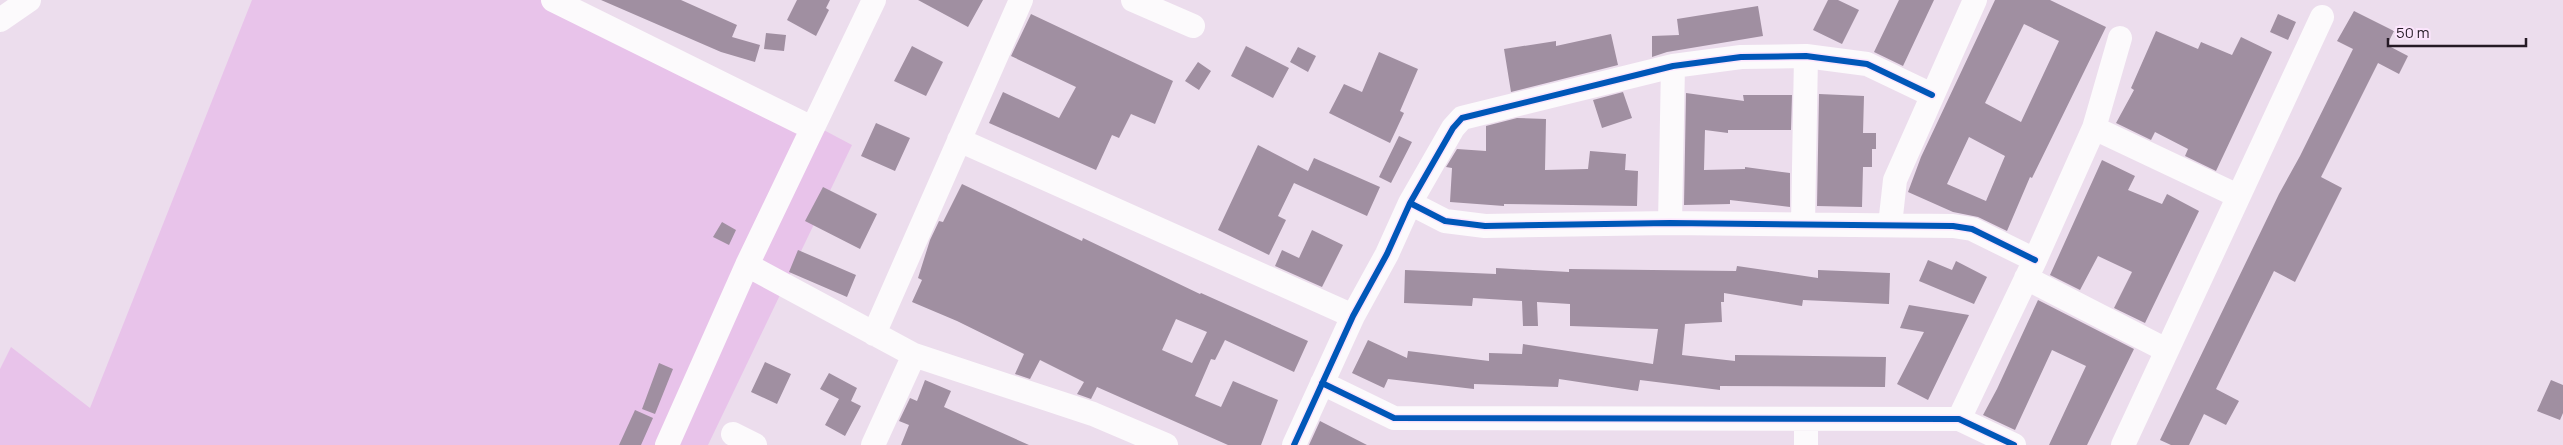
<svg xmlns="http://www.w3.org/2000/svg" width="2563" height="445" font-family="Manrope,sans-serif">
<style>
.green{fill:#e8c3ea}
.building{fill:#a08fa1;fill-rule:evenodd}
.lines{fill:none;stroke-linecap:round;stroke-linejoin:round}
.minor{stroke:#fcfafc;stroke-width:24}
.cycleway-casing{stroke:#fce5fd;stroke-width:9}
.cycleway{stroke:#0057b8;stroke-width:6}
</style>
<rect width="100%" height="100%" fill="#ecdded"/>
<path class="green" d="M252,0H579L852,145L708,445H0V369L11,347L90,408Z"/>
<path class="building" d="M601,0H681L737,25L732,37L760,45L755,62L721,52Z
M797,0H830L826,8L829,10L816,36L787,20Z
M918,0H983L968,27Z
M1828,0H1838L1859,10L1842,44L1813,30Z
M1899,0H1934L1903,66L1874,52Z
M1995,0H2050L2106,27L2032,178L2030,177L2007,231L1978,217L1953,212L1908,192L1921,157ZM2024,24L2059,41L2021,122L1985,103ZM1969,137L2005,156L1986,201L1947,184Z
M1758,6L1763,36L1667,52L1652,57V36L1679,35L1677,19Z
M2354,11L2394,31L2387,45L2408,56L2399,74L2378,63L2321,177L2342,188L2295,282L2274,271L2216,389L2239,401L2226,425L2204,414L2189,445H2171L2160,440L2279,194L2300,156L2353,49L2337,41Z
M1031,14L1173,81L1155,124L1131,114L1119,138L1112,135L1096,170L989,123L1003,92L1059,118L1076,87L1011,56Z
M2278,14L2296,22L2288,40L2270,32Z
M2156,31L2198,49L2201,42L2232,55L2241,37L2272,52L2216,171L2185,156L2188,149L2155,132L2151,140L2116,123L2134,90L2131,88Z
M766,33L786,35L784,51L764,49Z
M1611,34L1618,65L1511,92L1504,49L1556,41V46Z
M912,46L943,62L926,96L894,81Z
M1246,46L1289,68L1273,98L1231,76Z
M1298,47L1316,56L1308,72L1290,62Z
M1379,52L1418,69L1400,111L1404,113L1390,143L1329,113L1344,84L1362,92Z
M1198,62L1211,71L1199,90L1185,81Z
M1623,92L1632,118L1602,128L1593,100Z
M1686,93L1744,101L1743,95H1792L1791,130H1728V133L1705,130L1704,170L1745,169V167L1790,173V207L1730,200V204L1684,205Z
M1819,94L1864,96L1863,133H1876V149H1872V167H1863L1862,207L1817,206Z
M1517,118L1546,119L1545,170L1588,169L1590,151L1626,154L1625,170L1638,171L1637,206L1504,204V206L1450,202L1452,168L1446,167L1457,149L1486,151V126Z
M876,123L910,138L895,171L861,156Z
M1399,136L1412,142L1391,183L1379,177Z
M1258,145L1308,171L1314,158L1380,187L1367,216L1294,183L1278,216L1286,220L1269,255L1218,230Z
M2102,160L2135,176L2128,190L2162,204L2167,194L2199,211L2145,323L2114,308L2132,272L2098,256L2080,290L2050,275Z
M962,184L1082,241L1083,238L1200,294L1201,293L1308,341L1294,372L1225,340L1215,360L1211,359L1195,396L1221,407L1233,381L1278,400L1261,445H1228L1097,387L1091,399L1077,394L1084,382L1040,360L1030,379L1015,374L1024,354L957,321L912,302L922,280L918,278L930,240L939,221L943,222ZM1176,319L1207,332L1192,363L1162,350Z
M823,187L877,214L860,249L805,221Z
M722,222L736,230L729,245L713,237Z
M1312,230L1343,245L1322,287L1275,266L1282,250L1299,258Z
M798,250L856,275L847,297L789,272Z
M1928,260L1952,270L1956,261L1987,277L1974,304L1919,281Z
M1737,266L1818,278V270L1890,273L1889,304L1803,300L1802,306L1724,293V302H1721L1722,322L1685,324L1682,355L1735,361V355L1886,357L1885,387L1720,386V390L1640,380L1638,391L1559,379L1558,387L1474,384V389L1388,379L1384,388L1352,373L1368,340L1407,358L1408,351L1489,361V353L1522,354L1523,344L1653,364L1658,329L1570,326V304L1537,302L1538,326H1523L1522,301L1473,298L1472,306L1404,303L1405,270L1496,274V268L1569,272V269L1736,271Z
M2038,300L2134,349L2087,445H2049L2086,366L2052,350L2015,430L1983,415L1997,389Z
M1909,305L1969,315L1928,400L1897,384L1924,332L1900,328Z
M765,362L791,374L777,404L751,392Z
M659,363L673,369L655,414L642,409Z
M829,373L857,388L851,401L861,406L845,436L825,425L839,399L820,389Z
M925,380L951,391L944,407L1029,445H901L909,425L899,421L910,398L917,401Z
M2551,380L2563,385V413L2560,420L2537,411Z
M635,410L653,418L641,445H619Z
M1320,421L1367,445H1309Z"/>
<g class="lines">
<path class="minor" d="M553,0L812,128
M1133,0L1193,26
M0,20L29,0
M2094,128L2120,38
M959,140L1353,316
M1410,203L1445,221L1485,226L1670,223L1953,226L1972,229L2035,260
M1670,223L1673,66
M1803,224L1806,56
M1890,225L1895,180L1975,0
M747,265L914,355L1093,414L1166,445
M2026,278L2166,350
M874,334L1021,0
M1322,383L1394,418L1959,419L2014,445
M1959,419L2035,260L2094,128L2238,196
M733,434L755,445
M667,445L747,265L874,0
M873,445L914,355
M1294,445L1353,316L1387,254L1410,203L1453,128L1462,118L1673,66L1741,57L1806,56L1867,64L1932,95
M1806,445V419
M2123,445L2322,17"/>
<g class="cycleway-casing">
<path id="cycleway" d="M1410,203L1445,221L1485,226L1670,223L1953,226L1972,229L2035,260
M1322,383L1394,418L1959,419L2014,445
M1294,445L1353,316L1387,254L1410,203L1453,128L1462,118L1673,66L1741,57L1806,56L1867,64L1932,95"/>
</g>
<use href="#cycleway" class="cycleway"/>
</g>
<path d="M2388 38v8h138v-8" fill="none" stroke="#251a25" stroke-width="2.5"/>
<text x="2396" y="38" font-size="15" fill="#251a25" stroke="#fce5fd" stroke-width="4" paint-order="stroke">50 m</text>
</svg>
